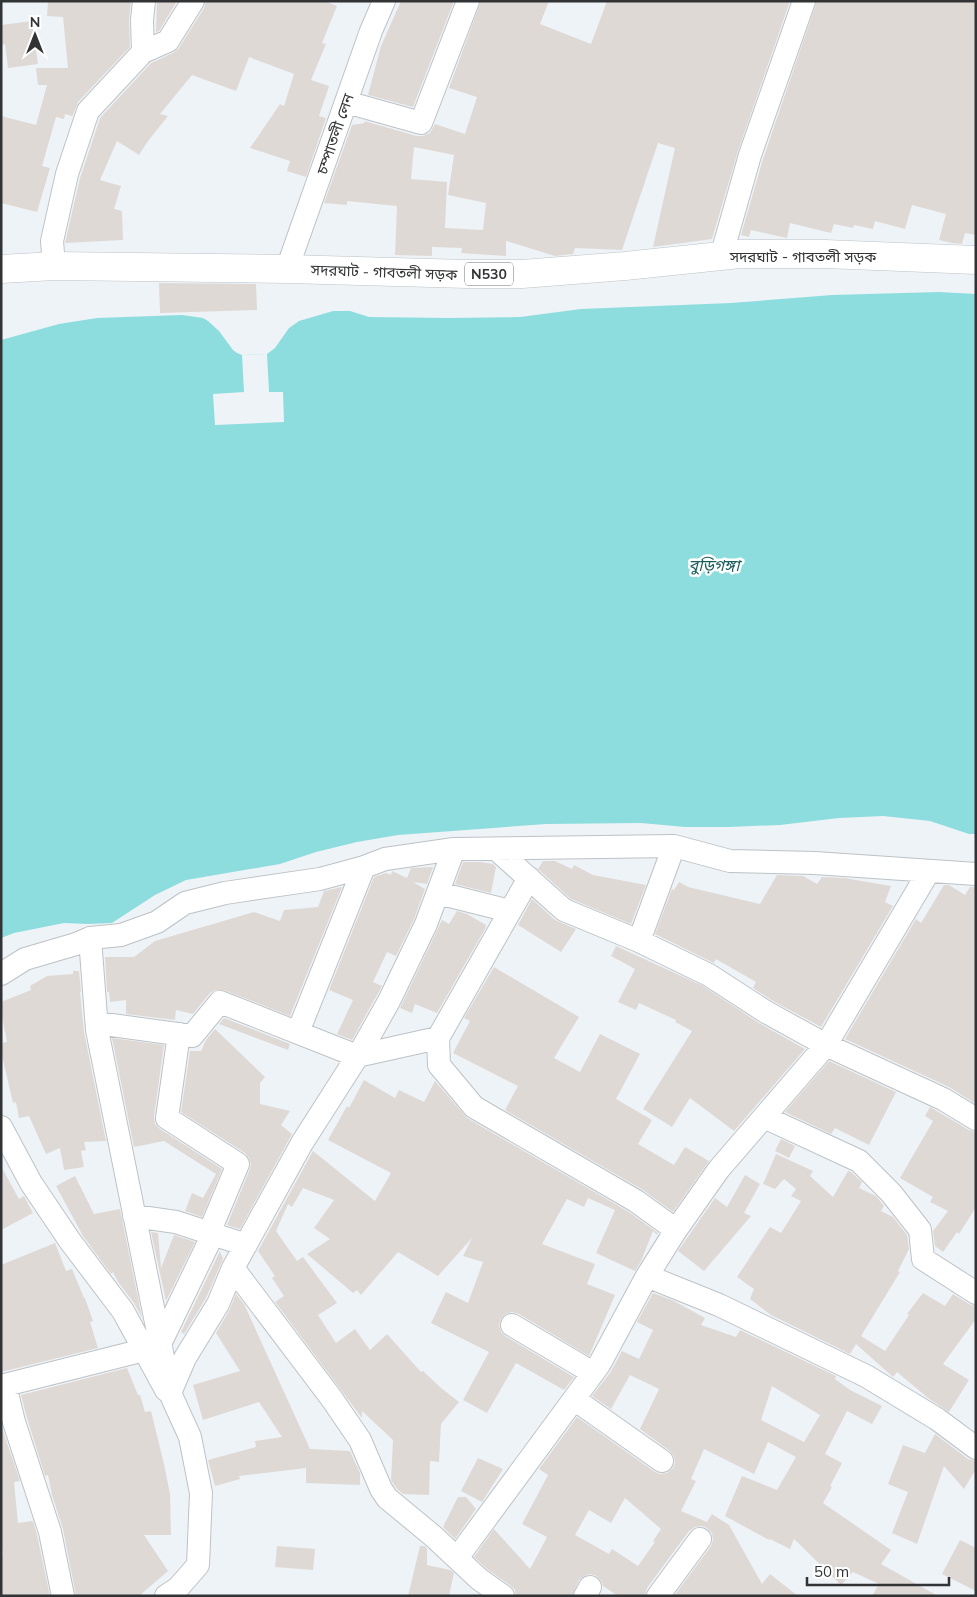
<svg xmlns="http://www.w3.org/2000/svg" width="977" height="1597" font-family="Mulish,'Noto Sans Bengali',sans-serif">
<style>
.water{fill:#8eddde}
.pier{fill:#eef3f7}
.building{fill:#dfd9d6;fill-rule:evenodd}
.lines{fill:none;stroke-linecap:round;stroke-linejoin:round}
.street-casing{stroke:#bdc2c6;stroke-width:24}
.highway-casing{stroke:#bdc2c6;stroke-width:29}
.street{stroke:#fff;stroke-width:22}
.highway{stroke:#fff;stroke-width:28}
.labels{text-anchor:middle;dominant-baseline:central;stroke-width:5;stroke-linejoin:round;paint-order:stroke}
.shield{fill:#fff;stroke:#6f7072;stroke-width:1}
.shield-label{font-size:14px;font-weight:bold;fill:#313335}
.street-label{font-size:15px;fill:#313335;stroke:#fff}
.water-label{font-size:16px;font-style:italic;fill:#185b5c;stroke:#fff}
</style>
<rect width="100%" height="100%" fill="#eef3f7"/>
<path class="water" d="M939,292L976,294V834H969L930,821L883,816L839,818L780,825L728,827H685L641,823L546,824L398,835L357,842L316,852L280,864L186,880L155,895L112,923L88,924L64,923L14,933L1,938V340L59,324L97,318L182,315L203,318L208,321L219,331L233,350L237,353L242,355L267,354L275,348L289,328L299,321L333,311H350L369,317L448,318L520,317L581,309L731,303L832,295Z"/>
<path class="pier" d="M267,354L269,392H283L284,422L215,425L213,394L244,392L242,355Z"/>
<path class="building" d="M48,1H131L129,20L130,47L78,102L72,117V116L65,114L64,119L56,117L42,166L50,168L37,212L1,203V116L36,125L47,85H38L36,68H68L63,17L47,16Z
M157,1H177L159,31L156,32Z
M206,1H325L337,6L322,43L326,44L311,80L329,86L319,116L326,118L306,177L287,171L290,161L250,148L280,104L284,106L294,74L249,57L236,91L192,75L160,114L168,116L148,141L139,155L117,141L100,180L121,186L114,209L122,211L123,240L65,243L80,178L100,118L151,63L173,53L179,48L204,8Z
M401,1H454L413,107L368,95L381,46Z
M481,1H549L540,24L591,44L607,1H790L738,151L712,239L653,247L675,148L658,143L622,250L575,248L573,254L555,256L506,241V256L461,253L462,248L432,247V256L395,255L397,206L347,201V205L324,203L352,125L365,123L364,121L417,136H423L430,133L435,124L465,134L477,97L449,88ZM414,147L454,155L448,195L486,203L483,230L445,228L447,182L411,179Z
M817,1H976V235L965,233L962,244L952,243L939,240L946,214L912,205L905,229L875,221L873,229L854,225L853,228L834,224L831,233L790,223L787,238L751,230L749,237L741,235L763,159Z
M32,21L38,64L8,68L5,44L1,45V25Z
M159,283L256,284L257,310L160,313Z
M543,861H555L572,869L574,865L593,875L646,885L631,924L571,899L538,869Z
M463,862H481L493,864L496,867L491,893L455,884Z
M433,867L427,884L413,882L425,889L414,919L396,956L387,952L373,982L382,986L352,1040L337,1034L353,1000L329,990L374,877L386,873L391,875L392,871L407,878L411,868Z
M777,875L803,876L817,884L822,877L844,878L891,886L885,902L893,906L821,1027L773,1001L753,988L756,982L716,959L714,963L655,934L672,889L674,890L679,882L688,887L760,904Z
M944,885H949L965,895L970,887H976V1104L949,1087L845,1039L916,919L921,923Z
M342,887L290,1016L224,990H216L210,993L193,1014L176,1010L175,1020L126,1014V1000L110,1002L109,992H107L105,957H134L155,941L254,912L280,921L284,910L318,907L324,891Z
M532,899L555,920L576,929L561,952L518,925Z
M457,911L467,914L486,925L485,929L437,1013L415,1004L412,1013L400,1008L442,920L449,924Z
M616,946L703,986L759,1023L805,1049L734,1131L690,1098L672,1127L643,1109L692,1031L675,1022L676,1020L639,1003L636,1010L618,1002L635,969L611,956Z
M494,967L579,1017L554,1058L580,1072L600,1034L640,1054L616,1099L652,1120L638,1144L674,1165L685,1147L709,1161L673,1212L643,1190L505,1110L518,1086L453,1053L470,1021L464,1018Z
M73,971H79L81,992H80L84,1032L106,1141L84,1142L86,1150L81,1151L84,1167L64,1170L60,1148L46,1154L29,1116L19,1118L16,1102L13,1103L1,1051V1043L7,1042L1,1011V1002L31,990L30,986L47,976L73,974Z
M224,1018L290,1044L288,1050L219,1024Z
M215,1029L265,1077L260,1083V1104L290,1111L281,1125L292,1134L240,1229L227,1225L250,1169L251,1164L249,1158L245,1153L181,1112L190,1051H201L206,1040Z
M112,1038L164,1045L154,1116L155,1124L160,1129L222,1169L202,1217L185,1211L192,1193L203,1198L216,1174L164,1141L134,1147Z
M829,1061L896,1092L869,1145L835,1128L831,1134L785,1112Z
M364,1080L395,1098L399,1090L424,1102L435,1081L467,1118L629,1212L658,1233L657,1235L653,1231L641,1261L635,1271L596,1253L615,1210L588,1198L584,1207L567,1199L542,1244L595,1264L587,1284L615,1295L589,1356L519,1314L512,1312L505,1314L501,1319L499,1325L501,1332L505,1336L574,1377L564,1390L516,1363L487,1413L463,1400L489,1352L431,1323L446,1292L468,1303L483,1262L463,1256L472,1238L438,1276L398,1252L361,1295L357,1290L353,1293L307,1254L330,1239L314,1228L334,1200L303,1188L292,1207L288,1204L276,1231L297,1261L303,1257L337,1303L318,1315L336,1343L355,1329L370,1350L387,1334L421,1372L423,1371L441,1388L459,1402L441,1424L439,1462L430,1461L429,1495L403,1494L397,1489L391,1480L393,1440L362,1411V1418L275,1302L284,1296L272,1278L275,1276L258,1251L313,1151L375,1201L391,1173L328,1140L347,1106L349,1108Z
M930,1107L969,1130L976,1132V1207L959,1234L957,1232L943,1252L935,1246L933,1231L948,1211L930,1202L933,1197L900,1178L933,1121L925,1116Z
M781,1139L795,1146L789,1158L775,1151Z
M776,1154L813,1171L810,1176L833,1197L848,1171L851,1172L862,1182L859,1188L876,1196L884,1206L881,1211L893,1217L907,1235L909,1249L898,1271L900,1272L861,1336L885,1351L909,1315L907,1314L923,1293L945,1306L953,1294L969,1304L976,1306V1319L943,1364L969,1380L949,1412L928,1398L897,1372L893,1377L856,1344L850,1354L771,1315L750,1299L754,1289L737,1277L770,1227L781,1233L801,1201L791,1196L796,1189L784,1179L775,1189L763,1184Z
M1,1166L19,1199L24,1196L33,1213L1,1230Z
M745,1175L760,1184L744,1213L751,1216L704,1271L678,1251L715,1198L727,1207Z
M75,1176L94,1214L120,1209L142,1318L134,1303L118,1282L113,1272L111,1274L83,1236L56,1186Z
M151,1232L158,1233L161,1268L174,1235L195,1242L166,1301Z
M55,1243L66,1271L72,1269L84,1298H85L93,1321L90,1322L98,1348L1,1372V1265Z
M220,1251L223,1259L206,1298L184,1334L181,1332Z
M653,1293L672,1300L705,1318L701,1325L736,1337L740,1330L836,1376L835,1379L850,1390L882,1406L872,1424L847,1411L825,1454L842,1463L830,1486L832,1487L823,1503L891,1550L881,1564L938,1596H872L879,1584L853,1572L841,1585L794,1539L790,1549L770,1539L769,1540L725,1516L742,1476L777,1490L796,1457L768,1442L754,1474L704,1449L691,1479L696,1481L681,1511L707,1522L712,1514L729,1525L762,1584L770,1574L798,1596H674L711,1546L713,1540L712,1533L707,1528L702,1526L695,1527L689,1531L647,1588L645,1596H618L603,1586L601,1581L597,1576L590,1574L584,1576L579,1580L572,1596H516L515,1590L511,1586L487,1569L474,1557L494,1529L530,1569L547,1537L522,1524L548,1475L539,1469L577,1417L655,1472L660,1474L667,1473L673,1468L675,1463L674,1456L670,1451L640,1429L659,1389L630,1375L611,1409L592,1396L610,1373L622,1351L639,1359L653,1330L637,1322ZM772,1386L820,1415L804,1442L761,1420ZM625,1498L661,1529L653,1541L655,1542L638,1566L612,1549L609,1554L575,1535L589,1510L611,1523Z
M236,1294L244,1304L310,1449L350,1451L360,1473V1485L306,1483V1468L239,1476L240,1479L215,1486L208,1460L256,1447L255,1441L282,1437L259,1402L203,1420L193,1385L240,1371L216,1333L229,1311Z
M127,1368L138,1395H140L145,1412L151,1411L164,1464L170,1494L171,1535H144L168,1571L139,1596H76L63,1529L52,1495L48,1475L45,1476L27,1418L21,1395Z
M1,1425L20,1481L14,1482L18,1523L33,1521L37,1535L50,1596H1V1555H3L1,1538Z
M935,1434L968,1459L976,1461V1469L964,1489L944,1466L917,1544L892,1533L908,1492L888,1484L903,1445L925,1453Z
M478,1458L503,1469L482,1502L461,1491Z
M458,1497H466L476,1509L455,1539L443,1527Z
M960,1540L976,1548V1591L942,1574Z
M277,1546L315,1549L313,1570L275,1567Z
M420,1546H425L427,1549V1565L450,1570L454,1573L449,1596H408Z"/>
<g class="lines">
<g class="street-casing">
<path id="street" d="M143,52L168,41L193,1
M346,102L421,123L468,1
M721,257L750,155L804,1
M54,266L52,241L67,174L88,111L143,52L142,20L144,1
M287,269L371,31L384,1
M496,849L564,910L639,941L709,975L766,1012L826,1045L943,1099L976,1119
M438,893L510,911
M90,938L97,1030L167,1377
M639,941L674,846
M1,974L25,959L76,944L90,938L121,935L157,922L185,903L225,893L320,879L364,867L385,859L454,849L674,846L730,861L815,863L976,874
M97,1023L192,1036L220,1002L357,1056L438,1038L529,878
M298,1032L364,867
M179,1034L167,1118L238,1164L209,1233
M438,1038L439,1065L474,1107L636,1201L676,1230
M764,1117L859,1161L891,1193L920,1230L923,1259L976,1293
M1,1127L31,1183L70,1241L123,1311L166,1390L170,1393L190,1437L201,1493L198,1565L178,1588L166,1596
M134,1216L176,1222L246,1245
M233,1268L332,1399L360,1440L381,1489L387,1498L433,1536L479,1579L503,1596
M647,1276L719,1305L866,1376L937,1419L976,1448
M512,1325L593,1373
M160,1344L213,1234
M5,1385L144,1350
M1,1386L5,1385L14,1422L50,1532L63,1596
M170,1393L185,1358L218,1304L233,1268L302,1143L362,1049L389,1001L426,924L454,849
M574,1399L662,1461
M457,1558L599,1365L647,1276L676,1230L719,1169L826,1045L929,871
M585,1596L590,1587
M658,1596L700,1539"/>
</g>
<g class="highway-casing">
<path id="highway" d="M1,269L54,266L287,269L467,274H522L625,266L740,254H825L976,260"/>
</g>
<use href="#street" class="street"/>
<use href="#highway" class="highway"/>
</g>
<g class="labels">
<rect class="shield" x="465" y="262.5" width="48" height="23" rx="4"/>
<g class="shield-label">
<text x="489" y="274">N530</text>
</g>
<g class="street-label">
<text transform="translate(335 134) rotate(-71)">চম্পাতলী লেন</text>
<text x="803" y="256">সদরঘাট - গাবতলী সড়ক</text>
<text transform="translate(384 272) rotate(2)">সদরঘাট - গাবতলী সড়ক</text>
</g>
<g class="water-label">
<text x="714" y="565">বুড়িগঙ্গা</text>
</g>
</g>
<rect width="977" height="1597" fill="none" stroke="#313335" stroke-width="5"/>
<g transform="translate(35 35)" stroke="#ffffff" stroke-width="4" paint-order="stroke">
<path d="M0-4L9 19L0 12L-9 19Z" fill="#313335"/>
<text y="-8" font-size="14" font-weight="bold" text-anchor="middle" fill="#313335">N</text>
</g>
<path d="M807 1577v8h142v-8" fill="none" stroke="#313335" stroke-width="2.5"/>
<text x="814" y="1577" font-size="15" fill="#313335" stroke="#ffffff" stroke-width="4" paint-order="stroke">50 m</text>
</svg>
